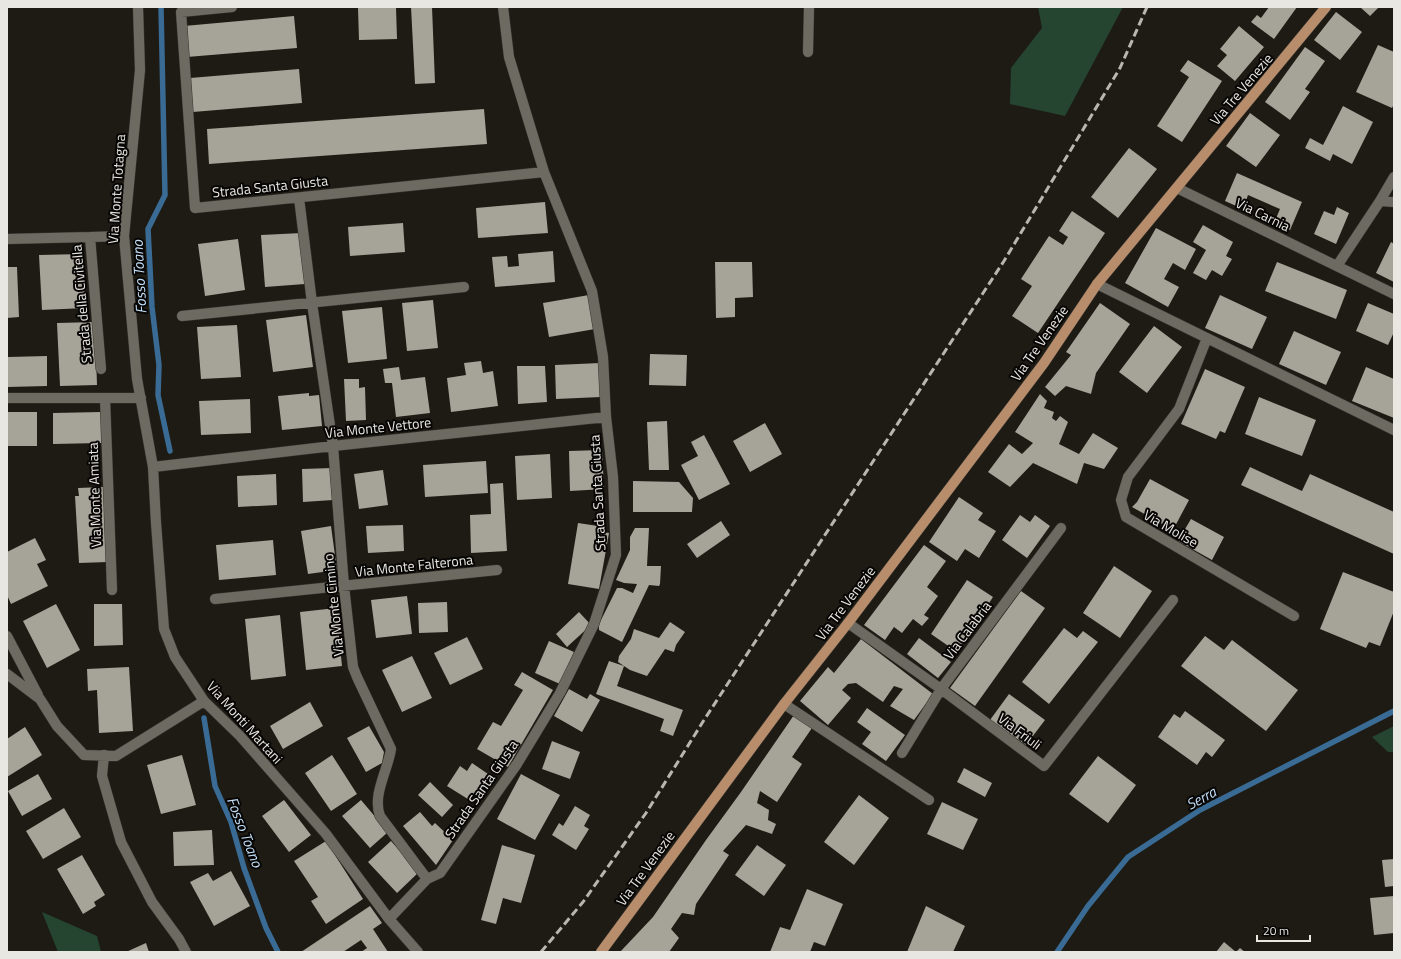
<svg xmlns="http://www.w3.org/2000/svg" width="1401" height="959" font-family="'Titillium Web',sans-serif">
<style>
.green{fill:#254530}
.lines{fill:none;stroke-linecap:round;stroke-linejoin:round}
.stream{stroke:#3a6b94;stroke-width:5.5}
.building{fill:#a6a399}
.street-casing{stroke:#3a3833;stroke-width:11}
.primary-casing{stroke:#3a3833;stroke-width:11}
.street{stroke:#6d6a61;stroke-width:10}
.primary{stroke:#b88d6c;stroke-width:10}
.rail{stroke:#b8b6b0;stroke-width:3;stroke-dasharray:8 4;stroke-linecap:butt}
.labels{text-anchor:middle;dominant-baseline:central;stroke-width:4;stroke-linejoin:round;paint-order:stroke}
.street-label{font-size:14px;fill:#e9e7e2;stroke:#070604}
.water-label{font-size:15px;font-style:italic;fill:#c3dff9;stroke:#070604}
</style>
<rect width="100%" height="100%" fill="#1e1b14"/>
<path class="green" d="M1038,7H1123L1065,116L1010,104L1011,68L1042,28Z
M1394,726V752H1388L1372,737Z
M42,912L97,936L101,952H58Z"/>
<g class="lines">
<path class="stream" d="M161,7L165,195L148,229L152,307L159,365L158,395L170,451
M204,718L215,786L231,822L244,868L266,928L278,952
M1057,952L1088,906L1128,857L1200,810L1394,711"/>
</g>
<path class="building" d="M396,7L397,39L359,40L358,8Z
M411,7H432L435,83L415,84Z
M1269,7H1297L1274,39L1251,22L1257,15L1261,18Z
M1360,7H1379L1370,16Z
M1336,12L1362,32L1340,60L1314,40Z
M294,16L297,48L187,57L184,26Z
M1239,26L1264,47L1235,81L1217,66L1227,55L1220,49Z
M1378,45L1394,52V104L1392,108L1356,92Z
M1305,47L1325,61L1305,89L1310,92L1290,120L1265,102Z
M1188,60L1222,81L1182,142L1157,126L1189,77L1180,71Z
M299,69L302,103L193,112L190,78Z
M1343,106L1373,122L1352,164L1333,154L1330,161L1305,148L1310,138L1323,145Z
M484,109L487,144L209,164L207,129Z
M1250,113L1280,135L1256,167L1226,146Z
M1129,148L1157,169L1118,218L1091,197Z
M1237,173L1302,202L1290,230L1274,223L1280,209L1248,195L1243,209L1225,201Z
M545,202L548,233L478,238L476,208Z
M1337,207L1349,213L1336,244L1314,234L1324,211L1334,215Z
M1072,211L1105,233L1038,333L1012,316L1032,286L1021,279L1049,236L1063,245L1068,237L1059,231Z
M403,223L405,252L350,256L348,227Z
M1203,225L1233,242L1226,256L1232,259L1222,276L1212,270L1206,280L1193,273L1206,250L1193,242Z
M1156,228L1196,249L1185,270L1173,263L1164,279L1179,287L1168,307L1125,283Z
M302,233L305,284L265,287L261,235Z
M238,239L245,290L205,296L198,244Z
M1391,242L1394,244V282L1376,273Z
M553,251L555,282L495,287L492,257L507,256L508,267L519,266L518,254Z
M83,254L85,308L42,310L39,255Z
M715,262H752L753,297L735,298V317L716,318Z
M1277,262L1347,290L1336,319L1265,291Z
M7,267H17L19,317L7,318Z
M589,295L595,329L549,337L543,303Z
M1220,295L1267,317L1252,349L1205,328Z
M433,300L438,348L407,351L402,303Z
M1100,303L1130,324L1096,373L1091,394L1066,386L1055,396L1045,387L1071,355L1066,352Z
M1368,303L1394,314V332L1388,345L1356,331Z
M382,307L387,359L348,363L342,311Z
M306,315L313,367L273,372L266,320Z
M95,322L97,385L60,386L57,323Z
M237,325L241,377L201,379L197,327Z
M1154,326L1182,347L1147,393L1119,372Z
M1294,331L1341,352L1326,385L1279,364Z
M650,354L687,355L686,386L649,385Z
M47,356V386L8,387V357Z
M481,361L483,373L493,371L498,406L451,412L447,378L466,375L464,363Z
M600,363L601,397L556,399L555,365Z
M517,366H545L547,402L518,404Z
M399,367L401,380L425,377L430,413L396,417L392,383H385L383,369Z
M1366,367L1394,379V418L1352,401Z
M1205,369L1245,387L1225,433L1220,431L1216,439L1181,424Z
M344,379H359V388L365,387L366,420L346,421Z
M309,393V396L319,395L322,426L282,430L278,396Z
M1040,394L1047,401L1044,408L1054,412L1052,418L1056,421L1060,416L1068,422L1059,444L1079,454L1093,433L1118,448L1104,469L1084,463L1077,484L1033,463L1010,487L988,472L1009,444L1022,454L1033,443L1015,432Z
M1259,397L1316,420L1302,456L1245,434Z
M250,399L251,433L201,435L199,401Z
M7,412H37V446H7Z
M101,412V443L53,444V413Z
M667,421L669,470H649L647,422Z
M765,423L782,454L750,472L733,441Z
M704,435L730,484L699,500L681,465L698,456L691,442Z
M602,450L604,489L570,491L569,451Z
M550,454L552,498L517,500L515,456Z
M486,461L488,493L425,497L423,465Z
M1250,467L1302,491L1310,474L1394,512V554L1241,485Z
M332,468L333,500L303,502L302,469Z
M383,470L388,505L359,509L354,474Z
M276,474L277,505L238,507L237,476Z
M1150,479L1189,500L1173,530L1132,507L1137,502Z
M633,481L679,482L693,498L692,512H633Z
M503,483L507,551L471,553L470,515L491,514L490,484Z
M104,487L108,562L79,563L75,496H79L78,488Z
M959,497L983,513L978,520L996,531L979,558L965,549L957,561L929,542Z
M1020,515L1030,522L1035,515L1050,526L1027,558L1002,540Z
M1191,519L1224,537L1212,560L1178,541Z
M721,521L730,535L697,558L687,544Z
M578,523L598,526L597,531L609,533L599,589L568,584Z
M403,525L404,551L368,553L366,526Z
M331,526L337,570L308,574L301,531Z
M635,528H649L647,566H661L660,584L659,586L649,585L622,642L599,630V624L617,588H622L633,593L637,584L624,583L616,580L630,550V537Z
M35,538L46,560L37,564L48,586L11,604L7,595V552Z
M273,540L276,575L219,580L216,545Z
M924,545L946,561L927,587L938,596L924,615L929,618L922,626L913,619L902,633L894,627L885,640L864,625Z
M1114,566L1152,591L1120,638L1083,613Z
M1343,572L1394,592V611L1380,646L1369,642L1366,648L1320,629Z
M967,580L993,597L957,652L931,634Z
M1021,591L1045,608L975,706L950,688Z
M407,596L412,634L376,638L371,600Z
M447,602L448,632L419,633L418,603Z
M56,604L80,650L47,668L23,621Z
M94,604H122L123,645L94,646Z
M336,608L342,666L306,670L300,612Z
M579,612L591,625L567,647L556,634Z
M280,615L286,676L251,680L245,619Z
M670,622L685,632L676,645L674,652L665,649L647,676L630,670L618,662L619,656L631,639L634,629L659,638Z
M1064,628L1077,638L1083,631L1098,642L1049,704L1022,682Z
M1205,636L1224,650L1232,640L1298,690L1266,731L1181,666Z
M467,637L483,669L450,685L434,653Z
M919,638L951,662L938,678L907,654Z
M861,639L933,694L914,720L890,706L903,689L894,686L883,702L856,683L848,684L842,690L851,698L828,725L800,701L828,667L834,673Z
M549,641L574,652L560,684L535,673Z
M412,656L432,698L402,712L382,670Z
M609,661L624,666L617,686L683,710L673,736L660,731L664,719L596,694Z
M129,667L133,731L99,733L97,690L88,691L87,669Z
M522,672L553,690L508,767L477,749L493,722L501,726L523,690L514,685Z
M569,689L587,699L590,694L600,700L582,732L554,716Z
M1009,694L1045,720L1026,745L990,720Z
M310,702L323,726L283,749L270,726Z
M867,708L905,735L886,761L862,744L871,732L857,722Z
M1185,711L1225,740L1212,757L1206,752L1197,765L1158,737L1174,714L1180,718Z
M794,715L812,728L792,757L802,764L777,802L760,791L757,803L769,810L768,820L776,824L772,834L746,825L723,851L729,855L696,904L694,915L682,913L671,929L679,938L669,952H620L653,917L706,840L741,792Z
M369,726L384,752L382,763L366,772L347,738Z
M25,727L42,755L7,777V739Z
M552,741L580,752L570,779L542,769Z
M182,755L196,805L161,814L147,765Z
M332,755L357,794L331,811L305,773Z
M1098,756L1136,785L1108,823L1069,794Z
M472,763L488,774L471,801L447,786L460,766L467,771Z
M964,768L992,783L985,797L957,782Z
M38,774L52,799L22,816L8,791Z
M521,774L560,795L535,840L497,819Z
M430,782L453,805L442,817L418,795Z
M859,795L889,818L854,865L824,842Z
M284,800L311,835L289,852L262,816Z
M361,800L388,832L370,848L342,816Z
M942,802L978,819L963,850L927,834Z
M575,806L590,815L584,826L589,829L576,850L552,835L559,823L563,826Z
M64,808L81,837L43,859L26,831Z
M420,812L432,826L435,823L453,840L436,865L403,826Z
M212,830L214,865L174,866L173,832Z
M326,841L363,899L326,924L311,901L318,897L294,861Z
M391,841L419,872L397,893L368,862Z
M502,845L535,855L521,903L503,898L496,924L481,920Z
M757,845L786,865L764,896L735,875Z
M82,855L105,895L94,902L96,906L83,914L57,869Z
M1394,859V886L1385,887L1382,860Z
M231,871L250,906L214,926L190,882L208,873L213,881Z
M807,889L843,904L825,946L814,942L810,952H770L780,927L790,930Z
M1394,896V933L1374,935L1370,898Z
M370,906L382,923L373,929L388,952H361L367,948L361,940L343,952H301Z
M926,906L965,926L953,952H907Z
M1224,942L1236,952L1240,948L1245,952H1216Z
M146,943L149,952H126Z"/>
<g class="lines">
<g class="street-casing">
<path id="street" d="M138,7L140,70L124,236L137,379L153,467L156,523L164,629L175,657L204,701L240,736L326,834L389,919L418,952
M232,7L181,12L195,208L544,172
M808,52L809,7
M1177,188L1394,294
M299,198L312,303L333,446L344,586L353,667L357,677L391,749C388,770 372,795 380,816L427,879
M1380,201L1394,202
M90,237L124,236
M7,239L90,237L101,369
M1337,266L1380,201L1394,177
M1097,284L1394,430
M182,316L464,287
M1207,338L1179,409L1128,477L1121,500L1126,517L1294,616
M7,398H141
M105,398L112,590
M153,467L333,446L606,417
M215,599L497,570
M848,623L941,689L1044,766L1173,600
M7,636L38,695
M7,674L40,699L57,726L84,755L116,756L204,701
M784,704L929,800
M902,753L941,689L1061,528
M104,755L102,776L121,842L152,902L179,939L186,952
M389,919L427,879L440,873L517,764L560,693L594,624L616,555L613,477L606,417L603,357L592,291L544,172L509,57L503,7"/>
</g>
<g class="primary-casing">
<path id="primary" d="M601,952L784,704L848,623L1044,363L1097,284L1326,7"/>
</g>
<use href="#street" class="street"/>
<use href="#primary" class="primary"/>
<path class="rail" d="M541,952L583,902L646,813L704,720L1004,261L1120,68L1147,7"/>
</g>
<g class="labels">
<g class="street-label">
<text transform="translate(1241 89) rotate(-50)">Via Tre Venezie</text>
<text transform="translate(270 186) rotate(-6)">Strada Santa Giusta</text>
<text transform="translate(116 189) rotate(-86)">Via Monte Totagna</text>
<text transform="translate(1263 214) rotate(26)">Via Carnia</text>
<text transform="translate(81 304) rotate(-95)">Strada della Civitella</text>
<text transform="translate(1039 343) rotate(-55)">Via Tre Venezie</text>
<text transform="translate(378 427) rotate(-6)">Via Monte Vettore</text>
<text transform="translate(597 493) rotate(-93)">Strada Santa Giusta</text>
<text transform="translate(94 495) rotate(-92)">Via Monte Amiata</text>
<text transform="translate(1171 528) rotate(30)">Via Molise</text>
<text transform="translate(414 565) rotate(-6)">Via Monte Falterona</text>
<text transform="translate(845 603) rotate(-53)">Via Tre Venezie</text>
<text transform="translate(333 605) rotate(-96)">Via Monte Cimino</text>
<text transform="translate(967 630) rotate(-53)">Via Calabria</text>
<text transform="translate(245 722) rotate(48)">Via Monti Martani</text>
<text transform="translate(1020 731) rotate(37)">Via Friuli</text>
<text transform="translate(481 789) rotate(-55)">Strada Santa Giusta</text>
<text transform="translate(645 868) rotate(-54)">Via Tre Venezie</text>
</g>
<g class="water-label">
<text transform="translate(139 277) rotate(-93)">Fosso Toano</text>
<text transform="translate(1201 798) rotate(-29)">Serra</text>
<text transform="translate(245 832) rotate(69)">Fosso Toano</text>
</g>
</g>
<rect width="1401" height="959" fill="none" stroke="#e9e7e2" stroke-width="16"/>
<path d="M1257 935v6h53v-6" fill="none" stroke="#e9e7e2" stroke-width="2"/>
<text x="1263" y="935" font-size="12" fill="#e9e7e2" stroke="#070604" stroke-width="3" paint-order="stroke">20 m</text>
</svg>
